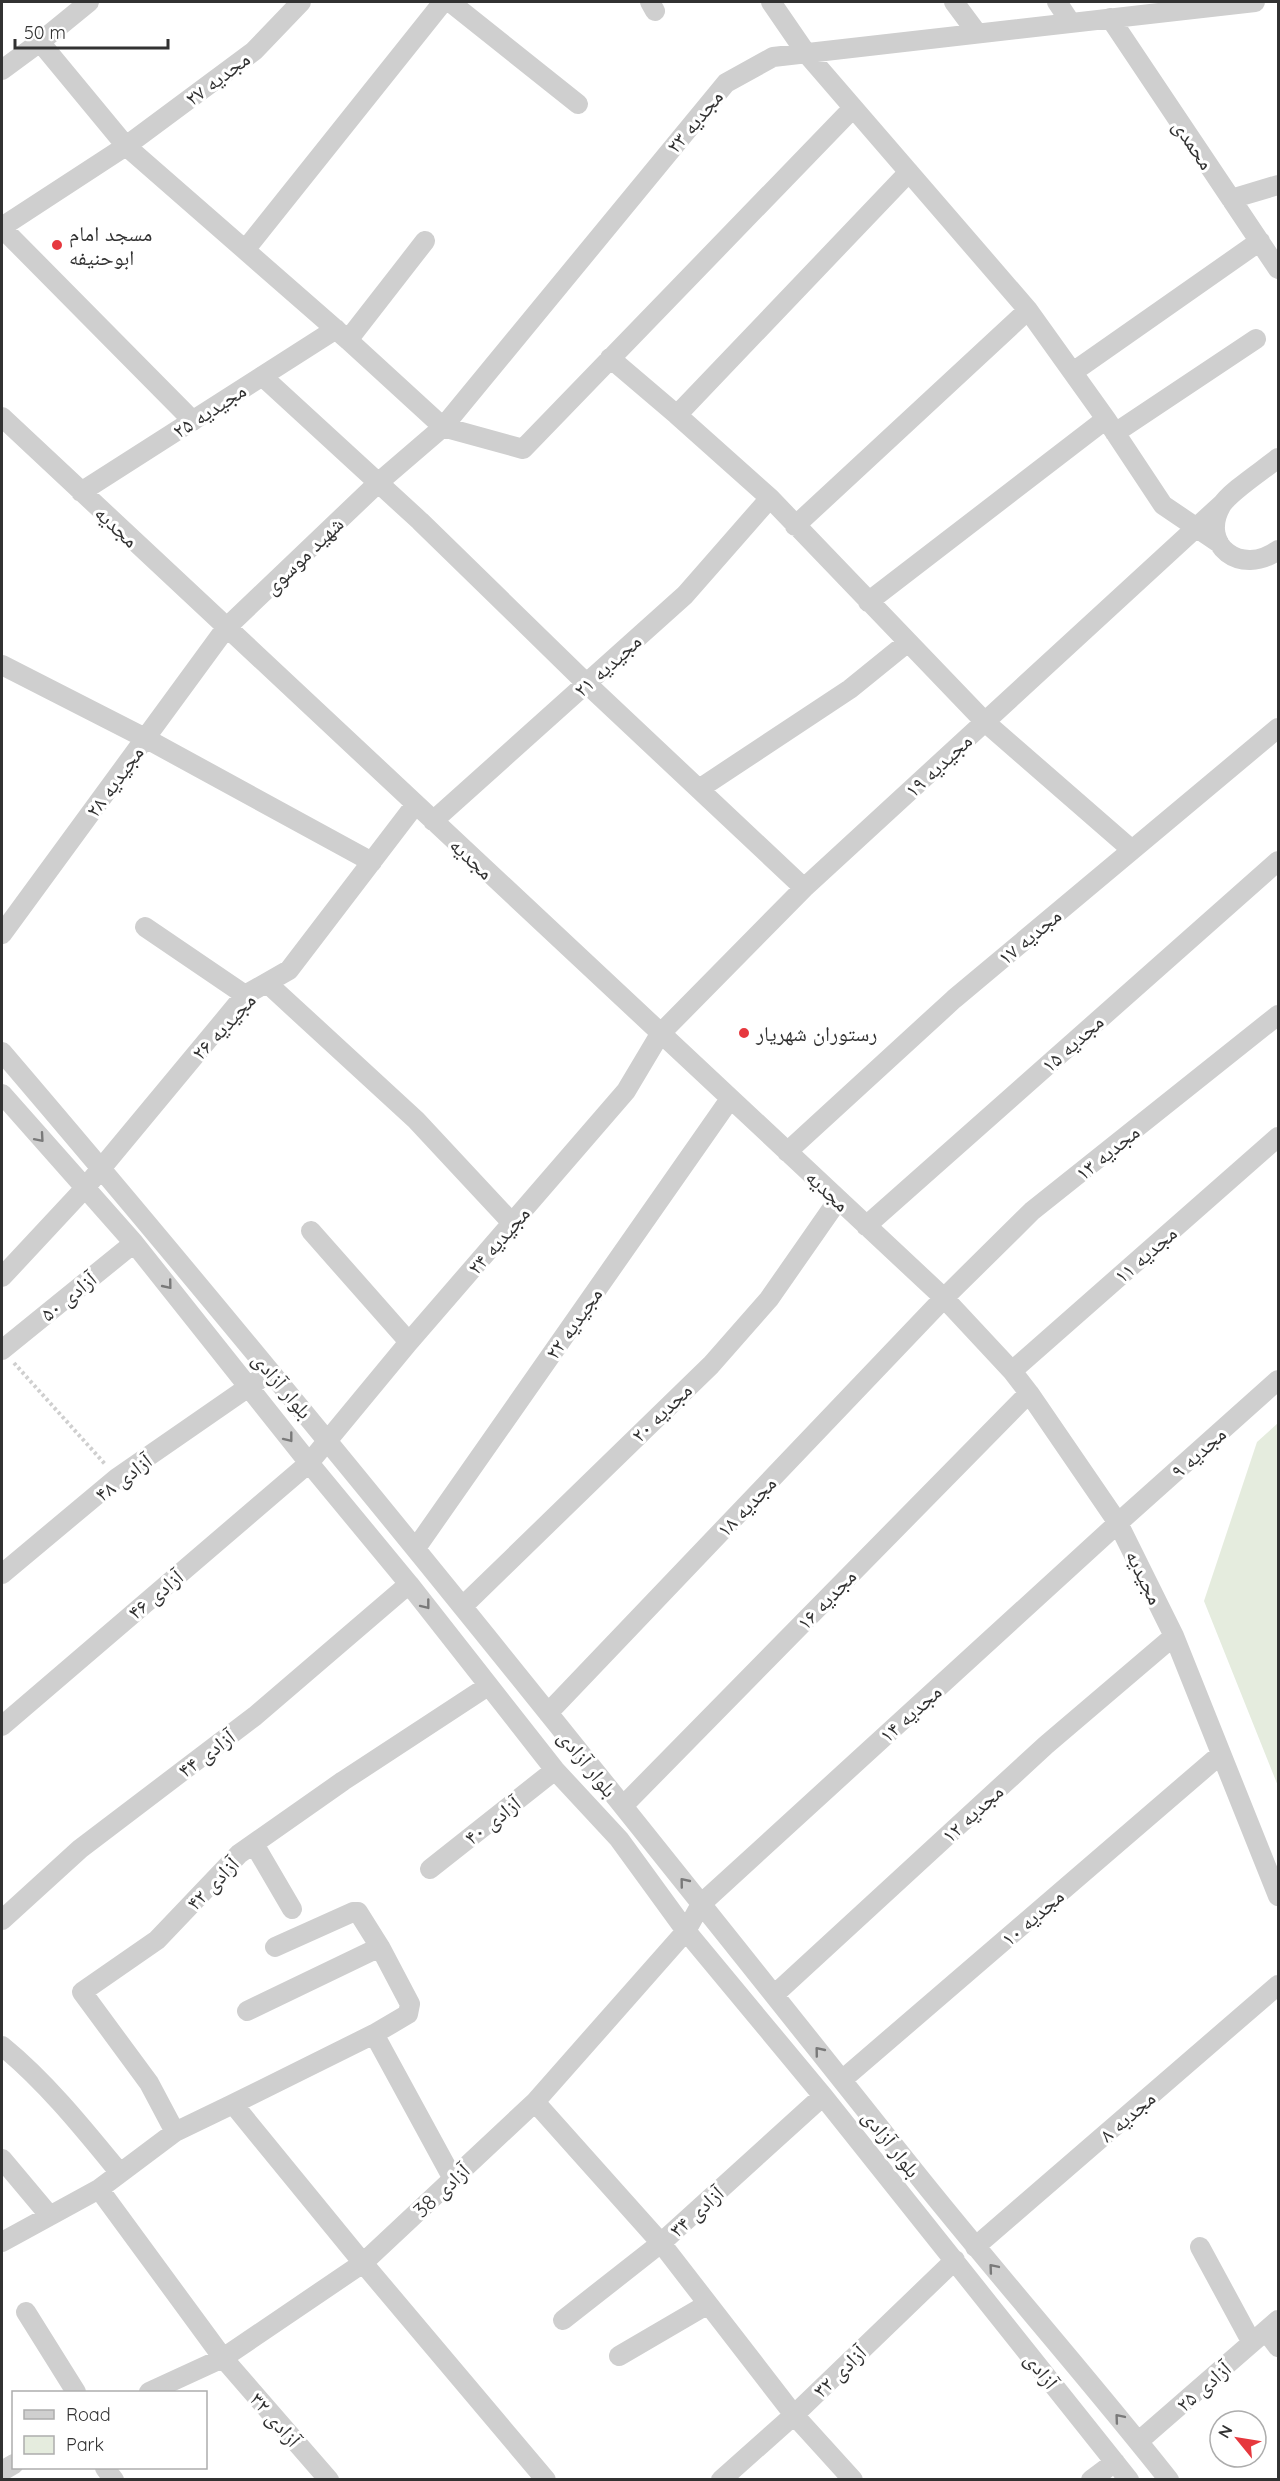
<svg xmlns="http://www.w3.org/2000/svg" width="1280" height="2481" font-family="Quicksand,'Noto Naskh Arabic',sans-serif">
<style>
.green{fill:#e5ecde}
.lines{fill:none;stroke-linecap:round;stroke-linejoin:round}
.path{stroke:#cfcfcf;stroke-width:4;stroke-dasharray:3 3;stroke-linecap:butt}
.minor{stroke:#cfcfcf;stroke-width:20}
.oneway{stroke:#797979}
.poi-dot{fill:#e6383e;stroke:#fff;stroke-width:2}
.labels{text-anchor:middle;dominant-baseline:central;stroke-width:6;stroke-linejoin:round;paint-order:stroke}
.street-label{font-size:21px;fill:#323232;stroke:#fff}
.poi-label{font-size:21px;fill:#323232;stroke:#fff;text-anchor:start}
</style>
<rect width="100%" height="100%" fill="#fff"/>
<path class="green" d="M1278,1423V1786L1204,1601L1257,1442Z"/>
<g class="lines">
<path class="path" d="M14,1363L105,1464"/>
<path class="minor" d="M450,2L578,104
M650,2L655,11
M771,2L806,53L1028,310L1106,419L1163,505L1219,543
M954,2L977,33
M1057,2L1071,23
M1110,18L1278,269
M40,42L126,146L348,340L443,427L523,449L853,108
M2,70L40,42L89,2
M909,172L677,415L770,498L985,722L1132,850
M1231,199L1278,185
M2,227L126,146L254,51L301,2
M2,228L193,421
M245,250L443,2
M348,340L425,241
M610,358L677,415
M1073,372L1260,241
M262,376L420,521L586,683L804,888
M2,417L944,1298L1012,1371L1029,1393L1118,1523L1174,1636L1278,1896
M1115,433L1256,339
M1278,458C1265,469 1229,492 1221,506C1199,545 1241,577 1278,550
M81,492L336,329
M795,526L1028,310
M868,602L1106,419
M2,665L145,738L372,862
M699,789L850,689L908,642
M433,821L685,595L770,498
M145,927L245,995
M2,934L226,628L379,482L443,427L726,83L773,57L1255,2
M267,983L416,1120L512,1223
M2,1052C315,1418 615,1795 915,2172C998,2276 1086,2375 1169,2480
M2,1094L134,1243L309,1463L409,1584L555,1770L619,1839L686,1931L823,2096L1129,2480
M787,1152L954,999L1278,728
M866,1226L1278,861
M311,1231L409,1342
M2,1277L84,1189L245,995L289,970L415,805
M2,1350L134,1243
M1012,1371L1278,1137
M416,1548L730,1099
M2,1574L117,1478L260,1379
M463,1606L711,1365L769,1299L838,1200
M548,1713L944,1298L1032,1211L1278,1015
M2,1726L309,1463L409,1342L626,1091L660,1034L804,888L1223,503
M623,1806L1029,1393
M254,1844L292,1909
M430,1869L555,1770
M2,1920L80,1849L255,1716L409,1584
M275,1947L353,1912H358L380,1947L410,2004L408,2014L374,2034
M774,1995L1046,1745L1174,1636
M247,2011L380,1947
M2,2046C46,2082 83,2128 119,2172
M842,2080L1221,1754
M535,2102L661,2243L794,2415L853,2480
M233,2104L374,2034L453,2179
M175,2132L149,2083L82,1992L157,1940L239,1854L343,1781L488,1686
M2,2159L49,2215
M99,2189L223,2358L329,2480
M2,2242L99,2189L175,2132L233,2104L363,2263L546,2480
M975,2247L1278,1985
M1200,2247L1252,2343
M26,2312L76,2392
M563,2320L661,2243L823,2096
M1266,2331L1278,2347
M619,2356L708,2304
M149,2392L223,2358L363,2263L535,2102L686,1931L701,1904L1118,1523L1278,1380
M1139,2441L1278,2320
M105,2468L114,2480
M2,2471L14,2464
M721,2480L794,2415L955,2260
M1091,2480L1115,2462"/>
</g>
<defs><path id="oneway-chevron" d="M-2-3.5L2.5 0L-2 3.5" fill="none" stroke-width="1.6" stroke-linecap="round" stroke-linejoin="round" transform="scale(1.5)"/></defs>
<g class="oneway">
<use href="#oneway-chevron" transform="translate(40 1138) rotate(49)"/>
<use href="#oneway-chevron" transform="translate(168 1285) rotate(51)"/>
<use href="#oneway-chevron" transform="translate(289 1438) rotate(52)"/>
<use href="#oneway-chevron" transform="translate(426 1605) rotate(52)"/>
<use href="#oneway-chevron" transform="translate(684 1882) rotate(-129)"/>
<use href="#oneway-chevron" transform="translate(819 2051) rotate(-129)"/>
<use href="#oneway-chevron" transform="translate(993 2268) rotate(-130)"/>
<use href="#oneway-chevron" transform="translate(1119 2418) rotate(-130)"/>
</g>
<g class="poi-dot">
<circle cx="57" cy="245" r="6"/>
<circle cx="744" cy="1033" r="6"/>
</g>
<g class="labels">
<g class="street-label">
<text transform="translate(217 78) rotate(-37)">مجدیه ۲۷</text>
<text transform="translate(694 121) rotate(-50)">مجدیه ۲۳</text>
<text transform="translate(1194 144) rotate(56)">محمدی</text>
<text transform="translate(209 410) rotate(-33)">مجیدیه ۲۵</text>
<text transform="translate(117 526) rotate(43)">مجدیه</text>
<text transform="translate(303 555) rotate(-44)">شهید موسوی</text>
<text transform="translate(607 665) rotate(-42)">مجیدیه ۲۱</text>
<text transform="translate(938 765) rotate(-43)">مجیدیه ۱۹</text>
<text transform="translate(114 781) rotate(-54)">مجیدیه ۲۸</text>
<text transform="translate(472 858) rotate(43)">مجدیه</text>
<text transform="translate(1029 936) rotate(-40)">مجدیه ۱۷</text>
<text transform="translate(223 1026) rotate(-47)">مجیدیه ۲۶</text>
<text transform="translate(1072 1043) rotate(-42)">مجدیه ۱۵</text>
<text transform="translate(1107 1152) rotate(-39)">مجدیه ۱۳</text>
<text transform="translate(828 1190) rotate(43)">مجدیه</text>
<text transform="translate(498 1240) rotate(-49)">مجیدیه ۲۴</text>
<text transform="translate(1145 1254) rotate(-41)">مجدیه ۱۱</text>
<text transform="translate(68 1296) rotate(-39)">آزادی ۵۰</text>
<text transform="translate(573 1323) rotate(-55)">مجیدیه ۲۲</text>
<text transform="translate(283 1385) rotate(50)">بلوار آزادی</text>
<text transform="translate(661 1412) rotate(-44)">مجدیه ۲۰</text>
<text transform="translate(1198 1452) rotate(-42)">مجدیه ۹</text>
<text transform="translate(123 1477) rotate(-37)">آزادی ۴۸</text>
<text transform="translate(746 1506) rotate(-46)">مجدیه ۱۸</text>
<text transform="translate(1145 1577) rotate(64)">مجیدیه</text>
<text transform="translate(155 1594) rotate(-40)">آزادی ۴۶</text>
<text transform="translate(826 1599) rotate(-46)">مجدیه ۱۶</text>
<text transform="translate(910 1713) rotate(-42)">مجدیه ۱۴</text>
<text transform="translate(206 1753) rotate(-37)">آزادی ۴۴</text>
<text transform="translate(588 1763) rotate(51)">بلوار آزادی</text>
<text transform="translate(972 1813) rotate(-43)">مجدیه ۱۲</text>
<text transform="translate(492 1820) rotate(-38)">آزادی ۴۰</text>
<text transform="translate(212 1883) rotate(-46)">آزادی ۴۲</text>
<text transform="translate(1032 1917) rotate(-41)">مجدیه ۱۰</text>
<text transform="translate(1127 2116) rotate(-41)">مجدیه ۸</text>
<text transform="translate(892 2143) rotate(52)">بلوار آزادی</text>
<text transform="translate(441 2190) rotate(-43)">آزادی 38</text>
<text transform="translate(696 2211) rotate(-42)">آزادی ۳۴</text>
<text transform="translate(1042 2370) rotate(52)">آزادی</text>
<text transform="translate(839 2371) rotate(-44)">آزادی ۳۲</text>
<text transform="translate(1203 2386) rotate(-41)">آزادی ۲۵</text>
<text transform="translate(276 2419) rotate(49)">آزادی ۳۲</text>
</g>
<g class="poi-label">
<text x="69" y="233">مسجد امام<tspan x="69" dy="24">ابوحنیفه</tspan></text>
<text x="756" y="1033">رستوران شهریار</text>
</g>
</g>
<rect width="1280" height="2481" fill="none" stroke="#323232" stroke-width="6"/>
<rect x="12" y="2391" width="195" height="78" fill="#ffffff" stroke="#adadad" stroke-width="1.5"/>
<rect x="24" y="2410" width="30" height="9" fill="#cfcfcf" stroke="#adadad" stroke-width="1.5"/>
<text x="66" y="2421" font-size="18" fill="#323232">Road</text>
<rect x="24" y="2436" width="30" height="18" fill="#e5ecde" stroke="#adadad" stroke-width="1.5"/>
<text x="66" y="2451" font-size="18" fill="#323232">Park</text>
<g transform="translate(1238 2439) rotate(300)"><circle r="28" fill="#ffffff" stroke="#adadad" stroke-width="1.5"/>
<path d="M0-4.5L10 22L0 15L-10 22Z" fill="#e6383e"/>
<text y="-9" font-size="16" font-weight="bold" text-anchor="middle" fill="#323232">N</text>
</g>
<path d="M15 39v9h153v-9" fill="none" stroke="#323232" stroke-width="3"/>
<text x="24" y="39" font-size="18" fill="#323232" stroke="#ffffff" stroke-width="4.5" paint-order="stroke">50 m</text>
</svg>
